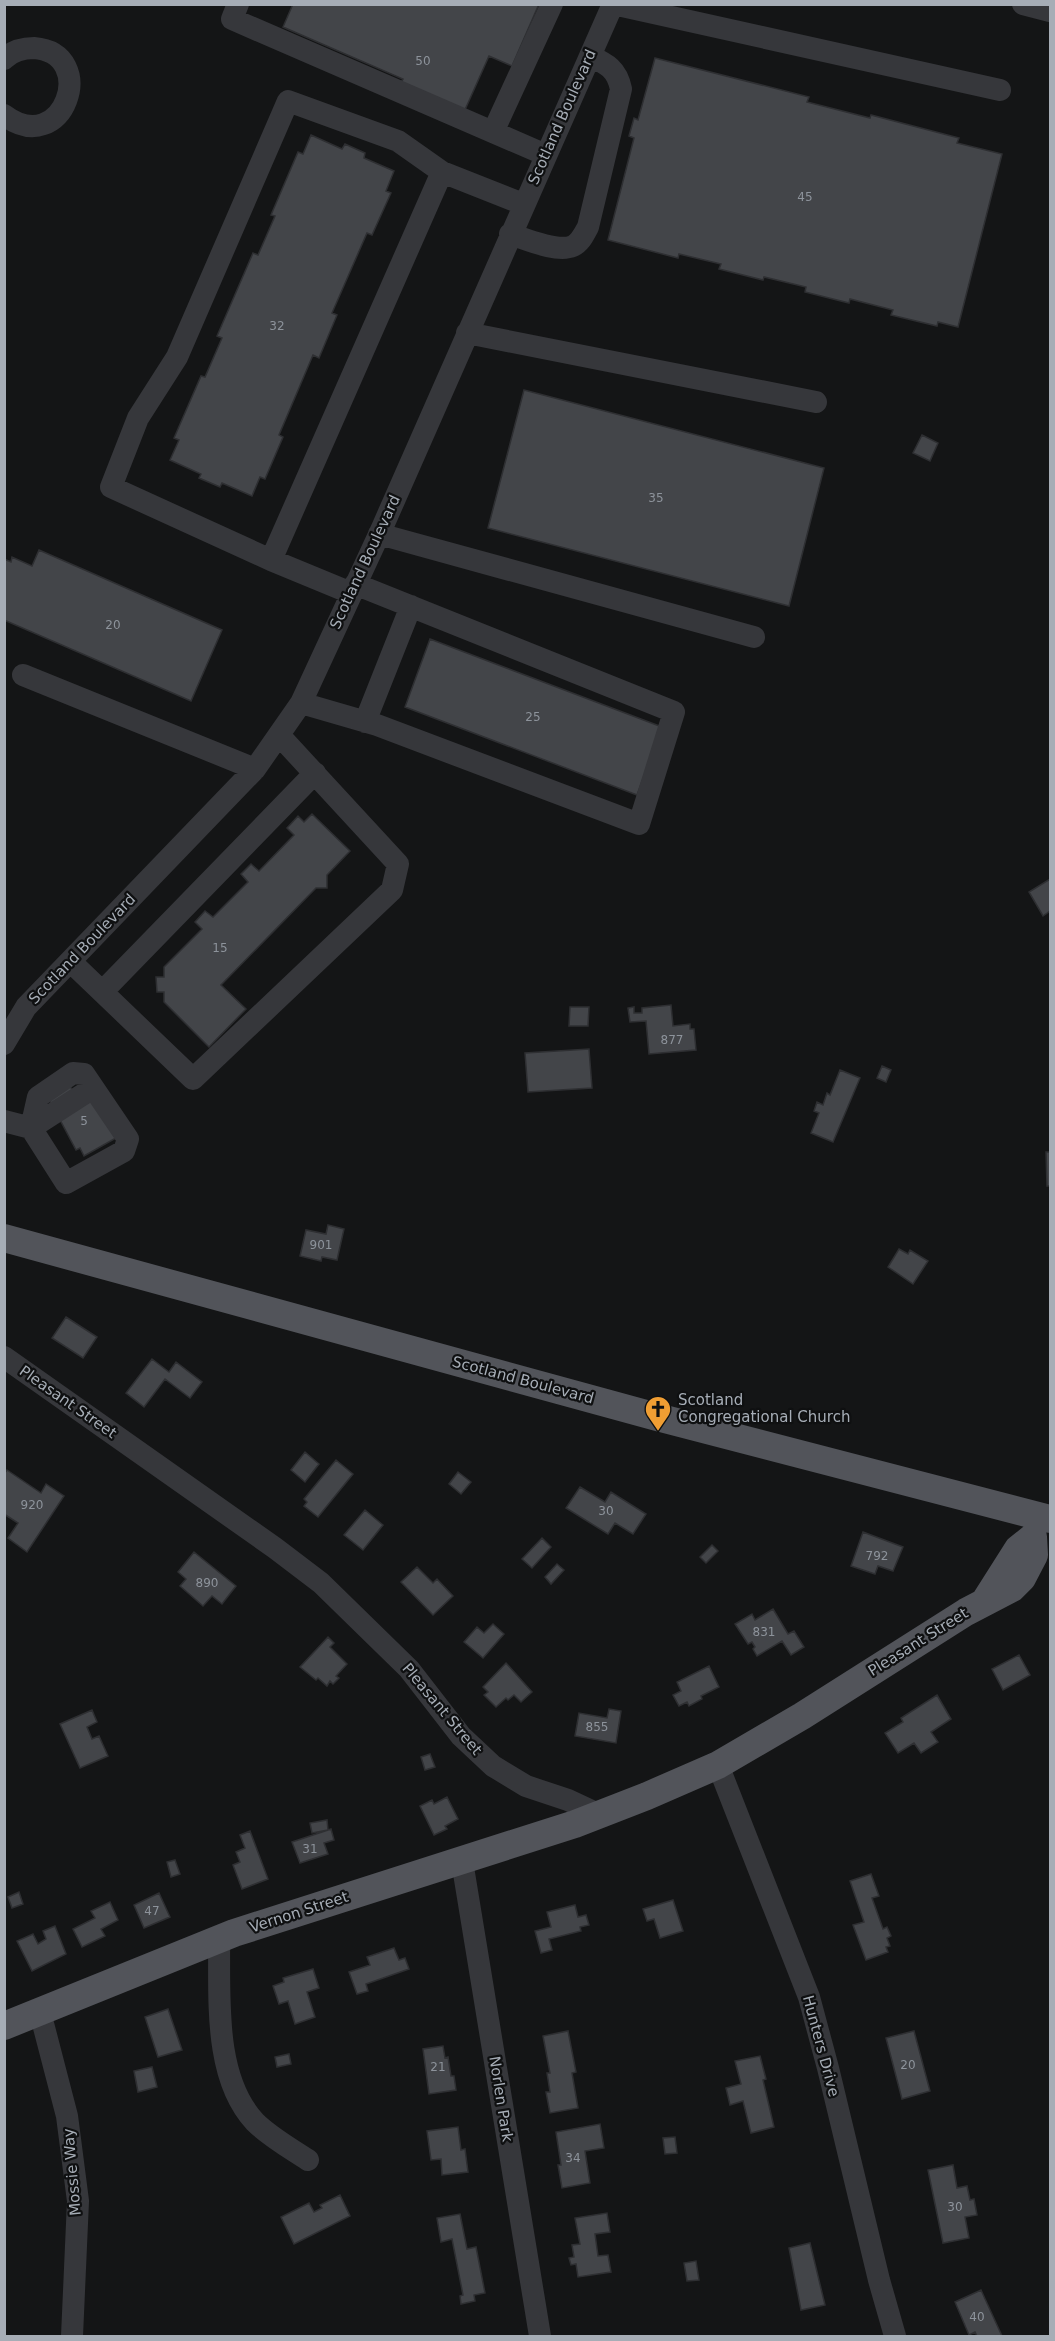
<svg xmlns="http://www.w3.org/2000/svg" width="1055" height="2341" font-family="'DejaVu Sans',sans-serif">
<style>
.building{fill:#434549;stroke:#2e2f32;stroke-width:1.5}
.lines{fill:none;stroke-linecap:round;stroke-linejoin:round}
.minor{stroke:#36373b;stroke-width:22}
.major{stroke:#52545a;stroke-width:28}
.labels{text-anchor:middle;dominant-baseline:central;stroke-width:4.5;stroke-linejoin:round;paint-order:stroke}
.number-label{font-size:12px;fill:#8d939b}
.street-label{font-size:15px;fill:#a6adb6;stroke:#0f1011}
.poi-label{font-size:15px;fill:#a6adb6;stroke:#0f1011;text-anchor:start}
</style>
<rect width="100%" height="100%" fill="#141516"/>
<path class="building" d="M293,4H539L512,66L489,56L464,112L400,84L403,79L283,27Z
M655,58L809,97L807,102L870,118L871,115L959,138L957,143L1002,154L958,327L938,322L937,326L891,315L893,310L850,299L849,303L805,292L806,287L764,277L763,280L719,269L721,264L679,254L678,258L608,240L634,138L629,136L634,118L638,120Z
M311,135L342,149L345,144L365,153L364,158L394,171L386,191L391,193L372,235L367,233L332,313L337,315L319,358L313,355L279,435L283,437L265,479L260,477L252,496L222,483L220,487L199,478L201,474L170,460L179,440L174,438L201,376L205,377L222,338L217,336L253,253L258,255L275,216L271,215L298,152L303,154Z
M524,390L824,468L789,606L488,528Z
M922,435L938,443L930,461L913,453Z
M39,550L222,630L191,701L4,620V559L11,562L12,557L32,566Z
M430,639L662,727L637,795L405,707Z
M312,814L350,851L327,875V888H316L221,985L246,1009L209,1047L164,1002V992H157L156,977H164V967L202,929L195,922L205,911L213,917L248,882L241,874L251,864L259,871L294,835L287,828L298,816L304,822Z
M1050,879V911L1043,916L1029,892Z
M671,1005L673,1026L690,1024V1029H694L696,1050L649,1054L646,1021L630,1022L628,1008L634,1007V1013H642V1008Z
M570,1007H589L588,1026H569Z
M589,1049L592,1088L528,1092L525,1053Z
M882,1066L891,1070L886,1082L877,1078Z
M840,1070L860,1078L833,1142L811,1133L819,1113L814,1111L817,1102L823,1105L827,1093L830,1095Z
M70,1086L80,1104L92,1097L116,1138L84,1156L80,1148L76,1150L49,1099Z
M1046,1152H1050V1186H1047Z
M328,1225L344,1229L337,1260L322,1257L321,1261L300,1256L306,1230L326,1234Z
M899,1249L908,1254L910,1250L928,1261L913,1284L888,1267Z
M66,1317L97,1337L83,1358L52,1338Z
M152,1359L169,1372L176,1362L202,1382L190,1398L165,1379L144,1407L126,1393Z
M305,1452L319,1464L305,1482L291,1470Z
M336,1460L353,1474L318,1517L304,1506L307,1502L304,1499Z
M7,1470L41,1493L46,1484L64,1496L27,1552L8,1538L18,1523L4,1514V1474Z
M458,1472L471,1482L461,1494L449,1484Z
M580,1487L605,1502L611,1492L646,1514L633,1534L615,1523L608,1534L566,1508Z
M365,1510L383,1525L363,1550L344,1535Z
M863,1532L903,1547L893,1571L878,1566L875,1574L851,1566Z
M542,1538L551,1547L532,1568L522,1559Z
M712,1545L718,1551L706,1563L700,1557Z
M194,1552L236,1586L222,1604L212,1596L203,1606L180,1586L186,1579L178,1572Z
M557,1564L564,1570L551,1584L545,1577Z
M417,1567L433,1583L437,1579L453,1596L433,1615L401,1582Z
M773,1609L788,1634L794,1631L804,1647L791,1655L782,1641L757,1656L753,1649L755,1647L752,1642L748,1644L735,1624L752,1614L755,1620Z
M493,1624L504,1634L483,1658L464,1642L477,1627L484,1633Z
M328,1637L334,1643L330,1647L347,1664L336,1676L339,1678L333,1684L330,1681L327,1686L318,1678L316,1680L300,1667Z
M1019,1655L1030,1675L1003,1690L992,1669Z
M506,1663L532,1692L521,1702L514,1695L508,1700L506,1698L496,1707L484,1695L488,1692L483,1687Z
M709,1666L719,1687L701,1696L702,1699L689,1706L687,1702L679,1706L673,1695L681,1691L677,1682Z
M937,1695L951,1719L931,1732L938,1742L921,1753L914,1743L898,1753L885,1733L903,1722L901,1718Z
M609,1709L621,1711L616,1743L575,1736L579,1713L607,1718Z
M92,1710L97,1722L87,1727L92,1739L99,1736L108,1756L80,1768L60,1724Z
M430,1754L435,1767L425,1770L421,1757Z
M447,1797L458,1819L445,1826L447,1829L434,1835L420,1806L432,1800L434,1804Z
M327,1820L328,1830L312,1833L310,1823Z
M331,1829L334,1840L324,1843L328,1854L300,1863L292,1842Z
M250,1831L268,1879L242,1889L233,1865L240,1862L236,1852L245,1848L240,1835Z
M175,1860L180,1874L171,1877L167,1862Z
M871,1874L879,1896L872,1898L883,1929L887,1927L891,1936L887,1938L890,1946L886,1947L888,1952L866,1960L853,1925L864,1922L850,1881Z
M19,1892L23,1904L12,1908L8,1897Z
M159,1893L170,1917L144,1928L134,1905Z
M673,1900L683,1931L660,1938L654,1919L647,1921L643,1909Z
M110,1902L118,1920L101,1929L105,1936L82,1947L73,1929L95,1918L91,1911Z
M575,1905L578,1917L586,1915L589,1925L580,1927L581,1931L549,1939L552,1950L541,1953L535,1931L551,1927L547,1912Z
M55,1926L66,1954L32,1971L17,1941L33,1934L38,1944L46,1939L43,1931Z
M394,1948L399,1960L405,1958L409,1969L366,1984L368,1991L357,1994L349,1972L370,1965L367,1957Z
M313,1969L319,1988L307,1992L315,2017L295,2024L288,2001L279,2004L273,1986L284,1982L283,1978Z
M168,2009L182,2050L158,2057L145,2017Z
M568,2031L576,2072L572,2073L578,2108L550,2113L546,2092H550L547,2073H550L543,2036Z
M914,2031L930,2091L902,2099L886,2038Z
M443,2046L445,2058L448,2057L451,2076H454L456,2090L429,2094L423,2049Z
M289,2054L291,2064L277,2067L275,2057Z
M760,2056L766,2079L763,2080L774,2127L751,2133L743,2101L730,2105L726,2088L741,2084L735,2061Z
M152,2067L157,2087L138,2092L134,2071Z
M600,2124L604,2148L585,2151L590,2183L562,2188L558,2165H561L556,2132Z
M458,2127L461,2150L465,2149L468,2172L442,2175L441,2159L431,2160L427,2131Z
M675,2137L677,2153L665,2154L663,2138Z
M953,2165L957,2188L967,2186L970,2200L974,2199L977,2215L965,2217L969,2238L943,2243L928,2170Z
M340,2195L350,2216L294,2244L281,2217L309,2203L314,2212L322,2208L320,2205Z
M607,2213L610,2232L595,2234L598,2256L608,2255L611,2272L578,2277L576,2264L571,2265L569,2258L574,2257L572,2245L580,2244L575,2218Z
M460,2214L467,2249L476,2247L485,2293L474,2295L475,2301L461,2304L460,2296L463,2295L452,2239L441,2242L437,2218Z
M810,2243L825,2305L801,2310L789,2248Z
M696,2261L699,2280L687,2281L684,2263Z
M981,2290L1002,2336H977L975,2332L969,2335L955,2302Z"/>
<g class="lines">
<path class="minor" d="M238,4L232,19L546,155
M1023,4L1050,11
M4,59C12,51 23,48 34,48C100,53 64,160 4,115
M493,132L552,4
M510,234C526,239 557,253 573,246C581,242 584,234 588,227L621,89C617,69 607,64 590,56
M467,333L816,402
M379,534L754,637
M271,560L111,487L138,418L177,357L288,101L398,141L442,172
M351,593L271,560L442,172L523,204
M23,675L255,769
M301,703L377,725L639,824L674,712L355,584
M365,722L411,606
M70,961L193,1079L392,890L398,864L279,735
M103,991L315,773
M4,1044L26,1007L255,769L301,703L382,528L613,4L1000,90
M4,1121L31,1128L66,1183L124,1151L128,1139L84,1074L73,1073L38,1097L31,1128
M31,1128L93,1088
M4,1357L275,1548L321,1583L409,1669L461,1736L493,1766L526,1786L568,1800L600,1815
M718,1765L809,1997L828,2068L879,2280L895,2336
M462,1861L540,2336
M219,1939C220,1997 213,2077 255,2122C270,2137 290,2148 308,2160
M40,2012L67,2116L78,2201L72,2336"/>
<path class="major" d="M4,1238L657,1417L1050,1519
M4,2026L234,1933L575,1824L647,1796L718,1765L802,1716L966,1612L1012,1588L1022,1578L1034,1555L1033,1537L1018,1549L985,1601"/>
</g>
<defs>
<g id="church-pin" transform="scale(1.35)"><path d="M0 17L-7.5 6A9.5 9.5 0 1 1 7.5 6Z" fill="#f09e33" stroke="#0f1011"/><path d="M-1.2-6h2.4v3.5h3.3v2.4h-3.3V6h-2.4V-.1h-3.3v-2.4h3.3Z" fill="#111"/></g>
</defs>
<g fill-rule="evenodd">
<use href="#church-pin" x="658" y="1409"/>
</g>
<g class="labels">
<g class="number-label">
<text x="423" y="61">50</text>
<text x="805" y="197">45</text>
<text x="277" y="326">32</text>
<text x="656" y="498">35</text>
<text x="113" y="625">20</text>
<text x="533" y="717">25</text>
<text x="220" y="948">15</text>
<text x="672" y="1040">877</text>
<text x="84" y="1121">5</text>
<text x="321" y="1245">901</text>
<text x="32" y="1505">920</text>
<text x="606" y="1511">30</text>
<text x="877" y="1556">792</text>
<text x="207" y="1583">890</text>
<text x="764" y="1632">831</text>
<text x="597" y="1727">855</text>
<text x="310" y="1849">31</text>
<text x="152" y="1911">47</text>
<text x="908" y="2065">20</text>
<text x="438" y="2067">21</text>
<text x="573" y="2158">34</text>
<text x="955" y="2207">30</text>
<text x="977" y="2317">40</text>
</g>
<g class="street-label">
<text transform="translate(562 117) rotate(-66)">Scotland Boulevard</text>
<text transform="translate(365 562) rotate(-65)">Scotland Boulevard</text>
<text transform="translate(82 949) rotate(-46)">Scotland Boulevard</text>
<text transform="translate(523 1380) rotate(15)">Scotland Boulevard</text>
<text transform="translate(68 1402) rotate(35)">Pleasant Street</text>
<text transform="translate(918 1642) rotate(-32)">Pleasant Street</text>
<text transform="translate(442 1709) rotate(50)">Pleasant Street</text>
<text transform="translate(299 1912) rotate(-18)">Vernon Street</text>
<text transform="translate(821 2046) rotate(75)">Hunters Drive</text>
<text transform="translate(501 2099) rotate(81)">Norlen Park</text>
<text transform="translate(72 2172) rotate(-95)">Mossie Way</text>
</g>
<g class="poi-label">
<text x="678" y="1400">Scotland<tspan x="678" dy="17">Congregational Church</tspan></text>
</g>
</g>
<rect width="1055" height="2341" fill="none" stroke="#a6adb6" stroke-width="12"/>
</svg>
